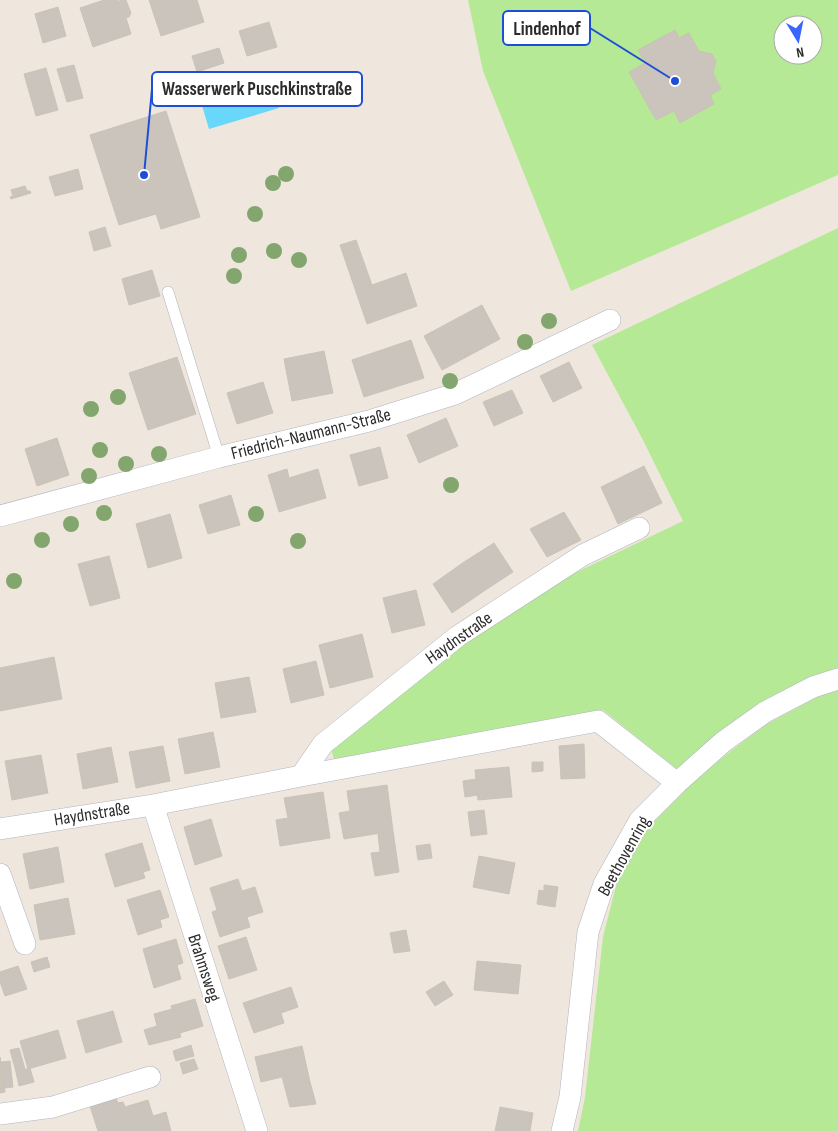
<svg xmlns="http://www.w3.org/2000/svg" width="838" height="1131" font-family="'Sofia Sans Condensed',sans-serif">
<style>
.green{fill:#b5e995;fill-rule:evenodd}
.water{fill:#68d7f9}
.building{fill:#cac4bd;stroke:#cac3b6}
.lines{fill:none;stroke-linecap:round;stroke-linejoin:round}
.service-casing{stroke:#b1b4c1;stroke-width:12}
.minor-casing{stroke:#b1b4c1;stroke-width:22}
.service{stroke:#fff;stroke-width:11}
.minor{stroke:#fff;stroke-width:21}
.tree{fill:#83a66e}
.labels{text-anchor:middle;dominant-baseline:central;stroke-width:4;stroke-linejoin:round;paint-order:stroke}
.street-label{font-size:18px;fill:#2c2c2c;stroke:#fff}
.leader{fill:none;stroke:#1d4ed8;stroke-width:2}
.callout-dot{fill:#1d4ed8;stroke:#fff;stroke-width:2}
.callout{fill:#fff;stroke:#1d4ed8;stroke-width:2}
.callout-label{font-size:19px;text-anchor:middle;font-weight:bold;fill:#2c2c2c}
</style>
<rect width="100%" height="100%" fill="#efe7dd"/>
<path class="green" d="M468,0H838V175L571,291L483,71ZM783,25H813V55H783Z
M838,228V668L809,677L678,770L603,710L335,763L330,745L459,644L552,584L683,521L643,440L592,345Z
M838,690V1131H578L585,1097L603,937L616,886L646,829L692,782L732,750L767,724L819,696Z"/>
<path class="water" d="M267,71L279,108L209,129L198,92Z"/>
<path class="building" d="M104,0H117L118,1L126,0L131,13L129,17L126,18L131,34L93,47L80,8Z
M149,0H197L204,22L161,36Z
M58,7L66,36L43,43L35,14Z
M269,22L277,47L247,56L239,31Z
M675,30L679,38L689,33L699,51L712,54L716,61L713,73L721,89L710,95L714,104L680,123L674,111L656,120L629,72L645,63L638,50Z
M219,48L224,63L197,72L192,56Z
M74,65L83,98L67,102L57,69Z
M46,68L58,110L36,116L24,74Z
M166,111L200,217L161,229L156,214L119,225L90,135Z
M78,169L83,189L55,196L49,177Z
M25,186L27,191H30L31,193L11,199L10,197L13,196L11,190Z
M105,227L111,246L94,251L89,232Z
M356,240L372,285L406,273L417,306L367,324L340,245Z
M152,270L160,296L129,305L122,279Z
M482,305L500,339L442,370L424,336Z
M411,340L424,378L364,397L352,360Z
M324,351L333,393L292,401L284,359Z
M177,357L196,414L148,430L129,373Z
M569,362L582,388L553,402L540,376Z
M263,382L273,413L237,424L227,393Z
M512,390L523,413L494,426L483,402Z
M446,418L458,446L419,463L407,435Z
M57,438L69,475L37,486L25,449Z
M380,447L388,478L359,486L350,455Z
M644,466L662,503L618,524L601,487Z
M287,469L289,478L318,469L326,498L279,512L268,475Z
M231,495L240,525L208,534L199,505Z
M564,512L581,540L547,557L530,529Z
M170,514L182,558L148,568L136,524Z
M494,543L513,572L484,591L464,562Z
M109,556L120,598L90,606L78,564Z
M464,562L484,591L452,613L433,584Z
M416,590L425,625L392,633L383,598Z
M362,634L373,677L330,688L319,645Z
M54,657L62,699L0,711V668Z
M316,661L324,695L291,703L283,669Z
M249,677L256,712L221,718L215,683Z
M213,732L220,767L185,774L178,739Z
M584,744L585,778L561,779L559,746Z
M163,746L170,781L136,788L129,752Z
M111,747L118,782L83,789L77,754Z
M41,755L48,793L12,800L5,761Z
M532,762H543V771L532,772Z
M509,767L512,797L478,800L475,770Z
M476,779L478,795L465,797L463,781Z
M387,785L393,831L344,839L339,813L350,811L347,791Z
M323,792L330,838L280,846L276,820L288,818L284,798Z
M484,810L487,834L471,836L468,812Z
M211,819L222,856L195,865L184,827Z
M393,831L399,872L375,876L371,853L380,852L378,834Z
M142,843L150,870L143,872L145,878L115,887L105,854Z
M430,844L432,858L418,860L416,846Z
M58,847L64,882L30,889L23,854Z
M479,856L515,863L509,894L473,887Z
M238,879L242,891L255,887L263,912L247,917L250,927L220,937L212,912L217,910L210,888Z
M544,885L558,887L555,907L537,904L539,890L544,891Z
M160,890L169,917L160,920L162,927L138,935L127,900Z
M68,898L75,934L40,940L34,905Z
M406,930L410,951L394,953L390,933Z
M246,937L257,970L229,979L218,946Z
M176,939L183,963L177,965L181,979L154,988L143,949Z
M47,957L50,967L34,972L31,962Z
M477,961L521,965L518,994L474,990Z
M18,966L27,989L5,996L0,982V972Z
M444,981L453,995L435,1006L426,992Z
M291,987L298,1007L281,1013L284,1023L254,1033L243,1003Z
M195,999L203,1026L180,1033L171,1006Z
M172,1009L181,1037L149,1045L144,1030L157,1026L154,1014Z
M113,1011L122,1042L86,1053L77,1021Z
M58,1030L66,1058L28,1069L20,1041Z
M191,1045L194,1056L176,1061L173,1051Z
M302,1046L310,1082L285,1088L282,1077L261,1082L255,1057Z
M19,1048L25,1069L16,1072L10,1050Z
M0,1057L5,1092L0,1093Z
M194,1059L198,1069L183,1074L180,1063Z
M10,1061L13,1087L4,1088L1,1062Z
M30,1068L34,1082L19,1086L16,1072Z
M310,1082L316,1104L290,1107L285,1088Z
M115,1095L118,1103L123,1102L125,1107L148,1100L153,1116L166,1112L171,1131H98L89,1103Z
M500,1107L533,1113L530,1131H495Z"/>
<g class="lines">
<g class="service-casing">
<path id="service" d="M168,292L219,457"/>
</g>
<g class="minor-casing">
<path id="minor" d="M0,516L219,457L369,421L455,394L610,320
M301,776L323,744L458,636L583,555L639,528
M153,805L257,1131
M0,829L153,805L301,776L598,721L677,783
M0,874L25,944
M0,1114L53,1107L150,1077
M562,1131L570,1097L588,932L604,884L640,820L677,783L723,742L765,712L813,687L838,679"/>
</g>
<use href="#service" class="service"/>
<use href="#minor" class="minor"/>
</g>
<g class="tree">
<circle cx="286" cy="174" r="8"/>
<circle cx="273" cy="183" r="8"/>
<circle cx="255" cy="214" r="8"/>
<circle cx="274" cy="251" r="8"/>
<circle cx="239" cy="255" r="8"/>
<circle cx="299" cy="260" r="8"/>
<circle cx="234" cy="276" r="8"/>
<circle cx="549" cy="321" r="8"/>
<circle cx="525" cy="342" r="8"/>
<circle cx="450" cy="381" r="8"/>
<circle cx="118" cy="397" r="8"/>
<circle cx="91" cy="409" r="8"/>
<circle cx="100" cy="450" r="8"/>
<circle cx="159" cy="454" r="8"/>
<circle cx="126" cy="464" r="8"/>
<circle cx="89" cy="476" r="8"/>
<circle cx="451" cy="485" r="8"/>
<circle cx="104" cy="513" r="8"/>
<circle cx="256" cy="514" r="8"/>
<circle cx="71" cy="524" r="8"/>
<circle cx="42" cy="540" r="8"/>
<circle cx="298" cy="541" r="8"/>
<circle cx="14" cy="581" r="8"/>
</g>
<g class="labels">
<g class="street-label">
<text transform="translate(311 434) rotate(-14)">Friedrich-Naumann-Straße</text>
<text transform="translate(459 638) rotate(-35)">Haydnstraße</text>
<text transform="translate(92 814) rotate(-9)">Haydnstraße</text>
<text transform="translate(624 856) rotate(-61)">Beethovenring</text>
<text transform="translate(204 968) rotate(72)">Brahmsweg</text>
</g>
</g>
<path class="leader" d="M675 81L590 28M144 175L152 89"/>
<g class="callout-dot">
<circle cx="675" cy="81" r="5"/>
<circle cx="144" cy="175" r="5"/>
</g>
<g class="callout">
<rect x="503" y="11" width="87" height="34" rx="5"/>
<rect x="152" y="72" width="210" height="34" rx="5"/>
</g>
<g class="callout-label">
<text x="547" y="35">Lindenhof</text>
<text x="257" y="95">Wasserwerk Puschkinstraße</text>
</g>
<g transform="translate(798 40) rotate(170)"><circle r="24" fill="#ffffff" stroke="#ababab"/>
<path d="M0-4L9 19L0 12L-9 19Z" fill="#3a65ff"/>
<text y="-8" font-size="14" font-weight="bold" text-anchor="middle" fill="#2c2c2c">N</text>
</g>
</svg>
